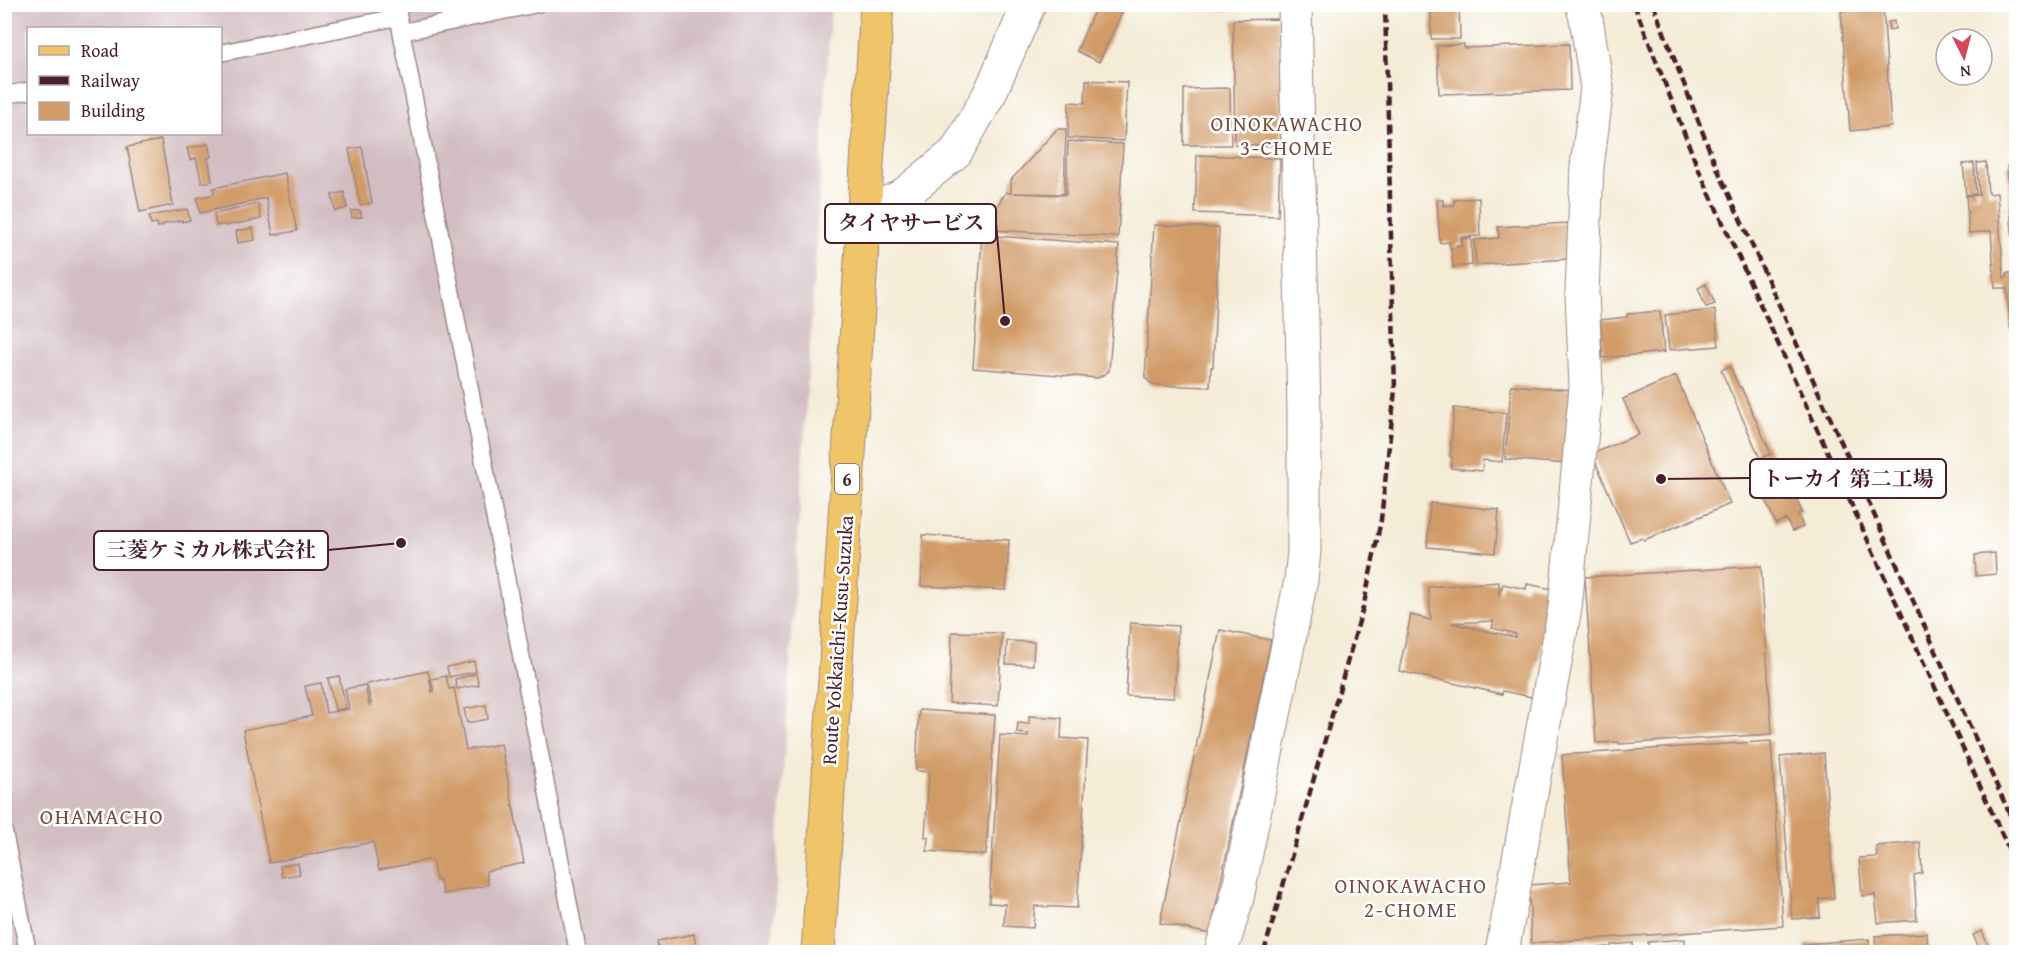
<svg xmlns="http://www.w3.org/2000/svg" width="2021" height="957" font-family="'Gentium Book Plus','Noto Serif JP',serif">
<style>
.industrial{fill:#d2bec2;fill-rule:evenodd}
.building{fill:#d19b67;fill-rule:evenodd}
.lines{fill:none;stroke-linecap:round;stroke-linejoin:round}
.service-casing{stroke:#9f8681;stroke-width:19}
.minor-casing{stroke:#9f8681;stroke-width:35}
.tertiary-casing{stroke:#9f8681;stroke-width:35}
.primary-casing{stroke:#9f8681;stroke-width:35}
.service{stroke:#fff;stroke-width:16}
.minor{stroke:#fff;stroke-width:33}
.tertiary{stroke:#fff;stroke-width:33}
.primary{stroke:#f0c469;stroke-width:33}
.rail{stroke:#4a1f2b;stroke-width:4.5;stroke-dasharray:9 4.5;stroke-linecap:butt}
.labels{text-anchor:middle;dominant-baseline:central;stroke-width:5;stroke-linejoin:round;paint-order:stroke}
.shield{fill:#fff;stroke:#80626b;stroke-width:1.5}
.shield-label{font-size:18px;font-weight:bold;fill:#4a1f2b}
.street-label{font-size:20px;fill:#4a1f2b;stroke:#fff}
.neighbourhood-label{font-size:21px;letter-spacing:1.5px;fill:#794a40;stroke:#fff}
.quarter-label{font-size:22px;letter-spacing:1.5px;fill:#794a40;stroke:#fff}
.leader{fill:none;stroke:#4a1f2b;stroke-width:2}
.callout-dot{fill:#4a1f2b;stroke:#fff;stroke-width:2}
.callout{fill:#fff;stroke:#4a1f2b;stroke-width:2}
.callout-label{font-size:21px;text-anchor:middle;font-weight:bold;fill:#4a1f2b}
</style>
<rect width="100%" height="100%" fill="#fff"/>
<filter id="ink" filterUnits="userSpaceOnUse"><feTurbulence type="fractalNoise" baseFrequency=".0167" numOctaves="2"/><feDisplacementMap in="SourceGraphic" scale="12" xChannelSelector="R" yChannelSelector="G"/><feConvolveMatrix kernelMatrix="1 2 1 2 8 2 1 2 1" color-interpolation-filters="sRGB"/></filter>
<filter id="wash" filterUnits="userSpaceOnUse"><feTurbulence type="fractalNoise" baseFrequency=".008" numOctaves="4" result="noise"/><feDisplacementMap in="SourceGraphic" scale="24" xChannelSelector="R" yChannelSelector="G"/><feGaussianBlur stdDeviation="1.35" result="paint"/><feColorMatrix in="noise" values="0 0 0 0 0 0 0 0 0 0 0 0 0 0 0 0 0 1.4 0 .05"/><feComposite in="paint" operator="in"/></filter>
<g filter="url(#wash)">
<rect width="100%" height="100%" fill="#f4ecd7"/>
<path class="industrial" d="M5,5H831L772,952H5ZM28,28H220V134H28Z"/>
<g id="blocks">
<path class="building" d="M1097,4H1126L1099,62L1077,51Z
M1178,4H1224L1223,8L1178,6Z
M1431,4H1459L1460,39H1431Z
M1853,4H1877V8L1883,7L1891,127L1850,131L1841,11L1854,10Z
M1279,19L1281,145H1235L1233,20Z
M1894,21L1895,29L1889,30L1888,22Z
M1464,44V48L1569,44L1570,90L1439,94L1437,46Z
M1086,80L1127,82L1124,141L1068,138L1069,102L1085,103Z
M1230,88L1231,145H1184V89Z
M1057,129H1066L1064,194L1014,193L1066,195L1068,141L1123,144L1118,237L992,230L994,211L1006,192L1011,193V180Z
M161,140L173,205L140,212L127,147Z
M208,144L211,157H208L212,181L202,183L196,158L190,160L187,148Z
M362,147L372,203L360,205L349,149Z
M1197,155L1280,158L1278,216L1195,213Z
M1986,162L1988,194L1997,193L2004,278L2007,277V273H2016V346L2010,326L2007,288H1995L1991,231L1969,233L1966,196L1979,195L1977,163Z
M1974,163L1976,194L1966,195L1963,164Z
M2007,166H2016V256L2014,257Z
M285,173L297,231L273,235L266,198L200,213L197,198L214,194L213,188Z
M344,192L347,208L335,211L332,195Z
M1479,198L1480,236L1461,237V244L1456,245L1457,248H1450L1449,242L1440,243L1437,200H1443V206L1454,205V200Z
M258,204L261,219L225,226L224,224L216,226L214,214Z
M187,209L190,220L182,222V220L163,224V226L158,227L157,223L151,224L149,216Z
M360,210L362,217L352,218L351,211Z
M1568,223L1569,259L1476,265L1474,240L1499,238L1498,227Z
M1154,225L1219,228L1213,367H1211L1210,387L1153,385L1145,378Z
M253,228L255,240L238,243L236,231Z
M982,235L1119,245L1109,371L1098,378L973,368Z
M1471,238L1472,265L1453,267L1451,249L1462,246V239Z
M1706,284L1715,304L1706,307L1698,288Z
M1715,310L1719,346L1669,350L1665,315Z
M1660,311L1664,352L1603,358L1600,320L1627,317V314Z
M1730,366L1739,387H1741L1771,454L1760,458L1721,370Z
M1676,376L1730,504L1644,540L1642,538L1630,542L1592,454L1639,434L1623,399Z
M1511,385L1572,390L1566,464L1505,459Z
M1454,408L1506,413L1502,462L1483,460L1482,471L1451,468L1452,457H1450Z
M1788,480L1802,512L1798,514L1803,527L1792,531L1786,519L1776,524L1762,492Z
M1430,503L1499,510L1495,553L1427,547Z
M923,535L1009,540L1006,590L921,586Z
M1995,553L1996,574L1976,576L1975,555Z
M1761,566L1772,734L1619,744V742L1596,743L1585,577Z
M1499,582V595L1503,584L1526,589L1527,584L1552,589L1532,697L1503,691L1502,694L1399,671L1411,615L1431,620L1428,587ZM1494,621L1492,628L1516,634L1515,637L1451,623Z
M1130,623L1178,626L1174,698L1126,696Z
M1220,630L1271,640L1210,934L1160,923Z
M952,632L1002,633L998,706L949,703Z
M1007,641L1034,642L1033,665L1006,664Z
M474,661L476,672L449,677L447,667Z
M428,671L432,692H434L431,679L446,676L449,689L454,688L466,750L501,744L524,863L486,871L488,885L443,894L440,880H436L432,859L379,870L373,842L269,863L243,730L312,716L305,686L321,683L326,713L349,709L345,689L365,685L369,705L371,704L367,684Z
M476,674L479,685L457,689L455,679Z
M339,676L346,708L335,710L328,678Z
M486,705L488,719L467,723L464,709Z
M919,710L995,715L986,855L927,851L928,837H925L929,772L916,771Z
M1029,716L1062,718L1061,738L1088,740L1077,908L1035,906L1033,928L1004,926L1005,904L989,903L1000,735L1028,737V734L1017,733L1018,723L1029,724Z
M1771,741L1783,926L1531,943L1529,885L1571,882L1562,755Z
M1824,753L1834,898L1819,899L1820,917L1792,919L1780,757Z
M1920,842L1922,873L1914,875L1917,920L1878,923L1875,895L1862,896L1859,858L1877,857L1876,846Z
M298,863L300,874L282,877L280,866Z
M1982,931L1991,952H1981L1973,935Z
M1927,933L1928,952H1876L1875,936Z
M694,934L697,952H659L657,941Z
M1685,939V949H1667V952H1649L1648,942Z
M1869,939L1870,952H1805L1804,944Z
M1633,943L1634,952H1611V945Z
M1608,947V952H1557V951Z
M868,948L903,951V952H867Z"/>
</g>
</g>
<g filter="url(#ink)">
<use href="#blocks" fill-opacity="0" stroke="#9f8681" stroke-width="1.5"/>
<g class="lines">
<g class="service-casing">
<path id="service" d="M396,4L578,952
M402,32L537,4
M220,53L398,17
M4,95L28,91
M4,832L28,952"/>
</g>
<g class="minor-casing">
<path id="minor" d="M1221,952L1237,898L1301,580L1304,551V411L1295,4
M1502,952L1565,608L1586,387L1582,293L1587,167L1597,88L1586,18L1582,4"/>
</g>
<g class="tertiary-casing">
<path id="tertiary" d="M864,213L901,197L956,152L990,93L1029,4"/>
</g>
<g class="primary-casing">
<path id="primary" d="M818,952L877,4"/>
</g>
<use href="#service" class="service"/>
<use href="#minor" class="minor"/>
<use href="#tertiary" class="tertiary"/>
<use href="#primary" class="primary"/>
<path class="rail" d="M1634,4L1697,166L2016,865
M1653,4L1713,159L2016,828
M1264,952L1364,604L1381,520L1395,390L1385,4"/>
</g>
</g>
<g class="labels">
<rect class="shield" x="835" y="464" width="24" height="30" rx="4.5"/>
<g class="shield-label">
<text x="847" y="479">6</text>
</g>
<g class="street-label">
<text transform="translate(837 640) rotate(-86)">Route Yokkaichi-Kusu-Suzuka</text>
</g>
<g class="neighbourhood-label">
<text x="1287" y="123">OINOKAWACHO<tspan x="1287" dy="24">3-CHOME</tspan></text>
<text x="1411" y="885">OINOKAWACHO<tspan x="1411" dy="24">2-CHOME</tspan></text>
</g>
<g class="quarter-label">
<text x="102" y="816">OHAMACHO</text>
</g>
</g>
<path class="leader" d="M1005 321L996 223M1661 479L1750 478M401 543L328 550"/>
<g class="callout-dot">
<circle cx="1005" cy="321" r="6"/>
<circle cx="1661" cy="479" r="6"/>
<circle cx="401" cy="543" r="6"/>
</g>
<g class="callout">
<rect x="825" y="204" width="171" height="39" rx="6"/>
<rect x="1750" y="459" width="196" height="39" rx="6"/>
<rect x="94" y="531" width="234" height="39" rx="6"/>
</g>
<g class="callout-label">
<text x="911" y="230">タイヤサービス</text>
<text x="1848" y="486">トーカイ 第二工場</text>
<text x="211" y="557">三菱ケミカル株式会社</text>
</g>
<rect width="2021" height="957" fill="none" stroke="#fff" stroke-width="24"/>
<rect x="27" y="27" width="195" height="108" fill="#ffffff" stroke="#b7a5aa" stroke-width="1.5"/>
<rect x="39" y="46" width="30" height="9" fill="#f0c469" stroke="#b7a5aa" stroke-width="1.5"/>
<text x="81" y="57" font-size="18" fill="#4a1f2b">Road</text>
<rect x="39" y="76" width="30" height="9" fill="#4a1f2b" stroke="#b7a5aa" stroke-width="1.5"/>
<text x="81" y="87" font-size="18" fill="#4a1f2b">Railway</text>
<rect x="39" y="102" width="30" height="18" fill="#d19b67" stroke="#b7a5aa" stroke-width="1.5"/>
<text x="81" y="117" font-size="18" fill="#4a1f2b">Building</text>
<g transform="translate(1964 57) rotate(174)"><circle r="28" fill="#ffffff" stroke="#b7a5aa" stroke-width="1.5"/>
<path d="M0-4.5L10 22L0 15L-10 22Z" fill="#d1495b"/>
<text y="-9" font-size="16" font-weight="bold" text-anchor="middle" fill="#4a1f2b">N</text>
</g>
</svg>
